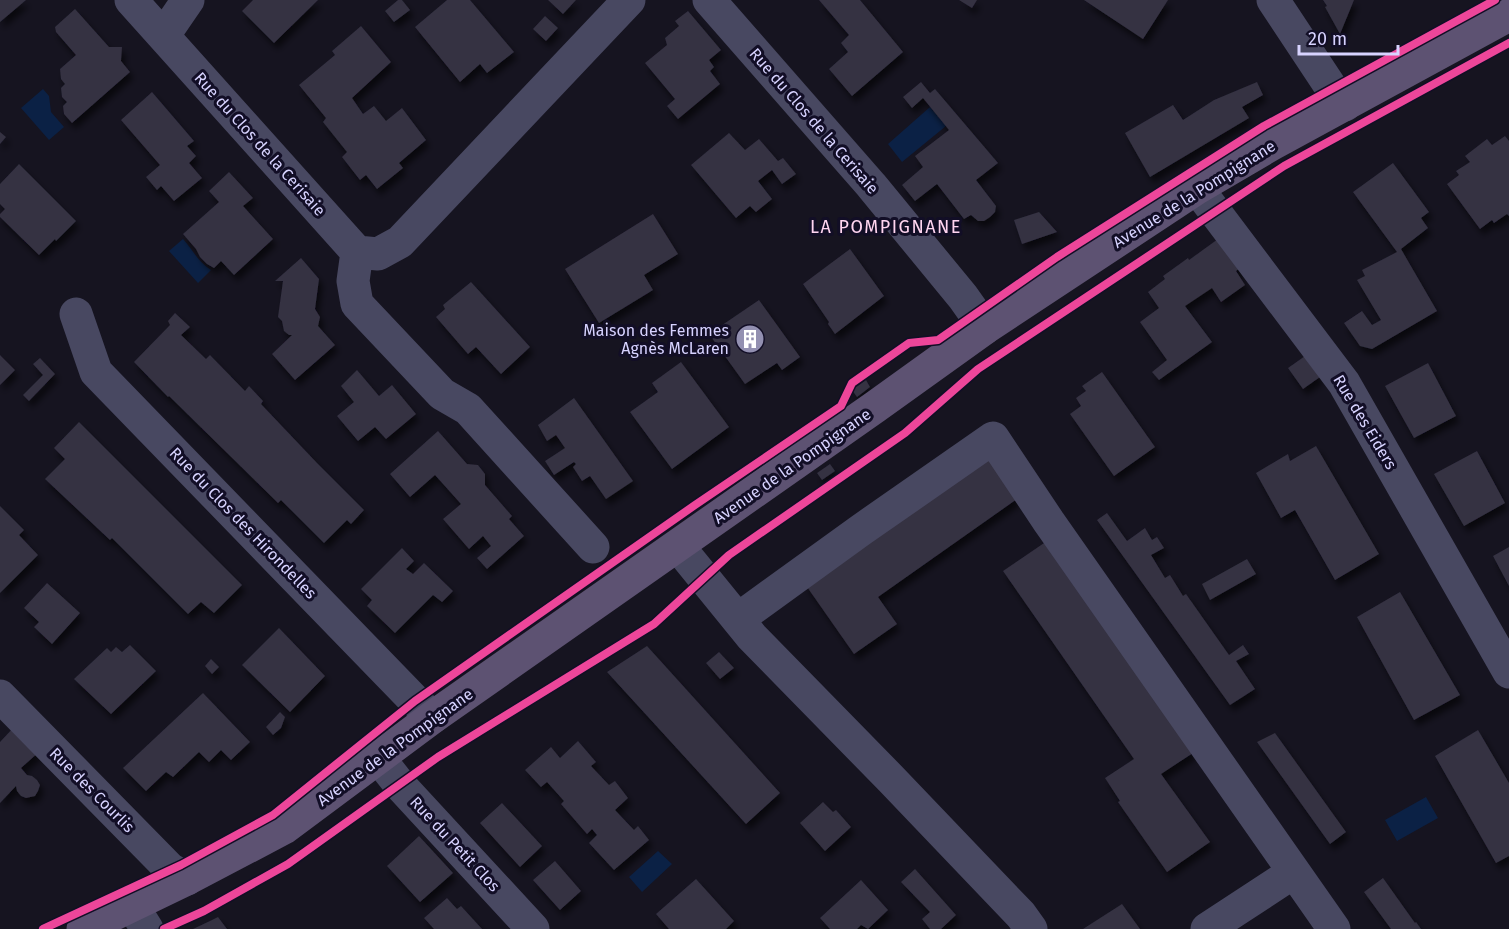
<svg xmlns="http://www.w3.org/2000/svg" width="1509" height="929" font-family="'Fira Sans',sans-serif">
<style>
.water{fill:#0b2145}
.building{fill:#343142;filter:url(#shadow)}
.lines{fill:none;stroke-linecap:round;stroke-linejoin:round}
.minor{stroke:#484861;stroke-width:33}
.major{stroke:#5d5272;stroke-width:33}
.cycleway-casing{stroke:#120e26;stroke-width:11}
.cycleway{stroke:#ed469a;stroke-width:8}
.labels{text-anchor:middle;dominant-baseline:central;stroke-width:6;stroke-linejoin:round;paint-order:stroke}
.street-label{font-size:16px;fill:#d7d3ff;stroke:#120e26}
.poi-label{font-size:16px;fill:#d7d3ff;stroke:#120e26;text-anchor:end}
.neighbourhood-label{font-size:18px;letter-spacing:1.5px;fill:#ffd5f0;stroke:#120e26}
</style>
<defs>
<filter id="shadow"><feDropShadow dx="3.5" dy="6" stdDeviation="3" flood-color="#0009"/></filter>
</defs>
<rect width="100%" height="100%" fill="#161420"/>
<path class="water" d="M43,89L49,96L51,112L64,127L49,140L21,108Z
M930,107L946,126L902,162L888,144Z
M183,239C193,250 198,262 211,270L198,283L169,251Z
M1426,797L1438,818L1397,841L1385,820Z
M658,851L672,864L642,892L629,877Z"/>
<path class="building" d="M0,0H26L0,22Z
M253,0H318L274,43L242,11Z
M398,0H402L410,10L394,22L385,11Z
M447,0H470L514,52L487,73L480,64L460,82L415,27Z
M548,0H576L563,14Z
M819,0H860L903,52L852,96L829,69L848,52L841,43L849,35Z
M959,0H977L972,8Z
M1084,0H1168L1143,39Z
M1323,0H1354L1340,34L1325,7L1327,6Z
M75,9L109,47H122L121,61L130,72L72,123L64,114L63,106L67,102L62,97L61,88L65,84L61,79L60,69L76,55L56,32L55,27Z
M688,11L721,50L709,60L714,67L710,71L720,84L678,119L667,106L675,99L645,63L667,45L665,38L679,26L675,21Z
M545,16L558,28L546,41L533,29Z
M361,26L391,62L352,98L363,114L374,106L386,121L402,108L426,140L399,163L403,168L377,189L366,175L360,180L342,157L347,152L323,122L326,118L299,85L335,55L332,51Z
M921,82L930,93L935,89L998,163L976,180L996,206L995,212L990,217L984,221H978L971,215L964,219L937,184L915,201L902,185L923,167L915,156L949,130L923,98L912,108L903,97Z
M1257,82L1263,95L1242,107L1249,118L1150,177L1125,133L1173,105L1183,120L1214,100Z
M152,92L194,141L187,146L196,156L189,163L202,178L174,201L161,186L157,190L146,177L160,165L121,120Z
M0,132L6,137L0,144Z
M729,133L745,150L759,139L778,161L783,158L796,174L782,184L772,170L758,181L772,199L756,212L750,206L736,218L691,165Z
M1505,136L1509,141V216L1507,214L1494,223L1492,220L1480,229L1447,184L1459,175L1456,171L1470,162L1465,156L1487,139L1492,145Z
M1393,163L1429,212L1421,218L1428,228L1401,249L1437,311L1372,349L1360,346L1344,323L1362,311L1372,325L1381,320L1357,280L1365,276L1362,270L1397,252L1353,192Z
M19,164L76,221L56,241L55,239L39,255L0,217V214L5,209L0,204V184Z
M229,172L253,198L243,206L273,239L234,275L221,261L214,268L207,264L200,257L196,249L183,234L219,202L209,191Z
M1039,212L1057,232L1022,244L1014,220Z
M653,214L678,254L644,275L653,290L599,323L565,269Z
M1218,239L1240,268L1236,271L1245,285L1221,302L1212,288L1185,306L1212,342L1159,380L1152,372L1167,360L1140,322L1159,308L1148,292L1165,279L1163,276L1188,258L1189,260Z
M850,249L884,296L835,334L828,324L829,322L803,284Z
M301,258L319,279L315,309L320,317L318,326L335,345L295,380L272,354L292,335H289L284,331L282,321L278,317L283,281H275Z
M471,282L530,347L501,374L476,347L468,354L436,317L445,309L443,305Z
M759,300L800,357L782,370L777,363L745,384L709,334Z
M175,313L190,327L181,335L206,359L210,355L245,391L249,386L263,401L261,404L317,463L364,510L351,524L347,520L324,543L281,500L278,503L169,396L168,397L134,362L170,325L168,321Z
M0,355L15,370L0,385Z
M1305,356L1320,377L1303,389L1288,368Z
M40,358L55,374L29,401L23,395L43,375L33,364Z
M681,362L729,427L672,469L630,412L658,392L652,383Z
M1428,363L1456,416L1414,438L1385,386Z
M357,370L379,396L392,385L416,414L386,439L375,427L358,441L337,416L354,402L341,386Z
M1102,372L1155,447L1114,476L1070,414L1081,406L1076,398L1086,391L1082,386Z
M866,380L870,387L857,397L852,390Z
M574,398L633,481L606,499L590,476L582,481L573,467L576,464L574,462L554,475L545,461L565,448L556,435L547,441L538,425Z
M79,422L242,585L214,613L201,602L188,614L112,538L110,540L45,479L65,459L54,448Z
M438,431L467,464L478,465L485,474V485L512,516L509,519L524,536L487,569L477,558L491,546L483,536L469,549L443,519L461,504L435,475L410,497L390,474Z
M1316,446L1379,554L1335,580L1295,510L1281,518L1256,473L1288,454L1290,461Z
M1477,451L1505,503L1464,526L1434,474Z
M988,457L1017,499L878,597L897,624L854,654L805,584Z
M830,464L835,471L822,480L817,473Z
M0,506L24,530L19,535L38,555L0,593Z
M1107,513L1127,541L1145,528L1152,540L1157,537L1164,548L1151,555L1165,578L1170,575L1183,596L1186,594L1229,655L1243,645L1249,654L1236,661L1255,689L1230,705L1097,520Z
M1047,541L1193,753L1161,774L1210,842L1167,872L1118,802L1120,801L1105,778L1134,759L1003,571Z
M1509,547V586L1493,556Z
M402,548L414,561L406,569L413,574L424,563L453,591L442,602L433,595L395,633L367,606L372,600L361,589Z
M1247,559L1256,574L1210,600L1202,584Z
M47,583L80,613L52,644L34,627L39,622L24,608Z
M1400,592L1460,695L1414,720L1357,617Z
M279,628L325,676L290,712L242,665Z
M130,645L156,671L111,714L74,679L107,648L111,652L116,647L122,652Z
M647,646L780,793L746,824L607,672Z
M719,652L734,668L720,679L706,663Z
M211,659L219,667L212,674L205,666Z
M203,693L250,742L231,760L221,750L209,762L199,752L173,777L166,772L146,791L123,768Z
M280,712L285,717L281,728L273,735L266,727Z
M14,727L39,752L21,768L27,775L32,776L37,780L40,785L38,791L35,796L26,798L21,796L17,791L16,786L0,803V742Z
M1478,730L1509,783V856L1496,863L1435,756Z
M1275,733L1346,832L1330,844L1257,742Z
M578,741L596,762L591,766L609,785L615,781L628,798L615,810L634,830L638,826L649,840L614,870L589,843L597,835L592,829L587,834L561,804L564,801L547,782L541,787L525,770L551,747L560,758Z
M823,802L833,812L836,810L851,827L825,851L800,823Z
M502,803L542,846L520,867L480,823Z
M419,836L453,873L420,902L387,866Z
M555,861L581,891L560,910L533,880Z
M915,869L956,915L941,929H930L922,919L930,912L901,882Z
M1383,878L1415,923L1416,922L1421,929H1391L1364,892Z
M696,879L734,921L726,929H669L656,914Z
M861,880L888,910L868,929L861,925L857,929H830L820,918Z
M447,898L457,909L461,906L482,929H434L424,918Z
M1122,904L1140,929H1083Z
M218,917L227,929H193L212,920Z"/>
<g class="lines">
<path class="minor" d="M131,0L357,252L353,281L357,304L442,394L468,409L593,547
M709,0L871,185L963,297L985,328
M1273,0L1332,89L1345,105
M164,35L188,0
M1197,188L1344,383L1509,672
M357,252L378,254L400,242L629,0
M76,314L96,372L415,701L433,717
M678,546L752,637L891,779L1021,915L1031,929
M738,619L861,530L993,438L1049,522L1334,929
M0,696L170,869L187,879
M378,757L400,785L533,929
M132,905L147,929
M1207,929L1294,872"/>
<path class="major" d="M83,929L187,879L284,828L433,717L875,407L985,328L1197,188L1272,144L1509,15"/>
<g class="cycleway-casing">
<path id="cycleway" d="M43,929L181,865L273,815L415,701L695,505L841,406L852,383L909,343L938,340L1057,257L1264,126L1495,0
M164,929L204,911L288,864L438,757L654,624L729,555L905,433L978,369L1284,166L1509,43"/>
</g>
<use href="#cycleway" class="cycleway"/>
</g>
<defs>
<g id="building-disc" transform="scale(1.5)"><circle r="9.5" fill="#9390b1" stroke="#120e26"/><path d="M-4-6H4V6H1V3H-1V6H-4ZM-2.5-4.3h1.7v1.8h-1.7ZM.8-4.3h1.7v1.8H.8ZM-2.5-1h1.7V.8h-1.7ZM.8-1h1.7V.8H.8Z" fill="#fff"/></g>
</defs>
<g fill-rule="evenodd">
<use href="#building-disc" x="750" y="339"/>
</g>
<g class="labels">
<g class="street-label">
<text transform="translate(814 121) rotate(49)">Rue du Clos de la Cerisaie</text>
<text transform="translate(260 144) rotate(48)">Rue du Clos de la Cerisaie</text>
<text transform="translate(1194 194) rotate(-32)">Avenue de la Pompignane</text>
<text transform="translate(1365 422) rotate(59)">Rue des Eiders</text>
<text transform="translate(792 466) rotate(-35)">Avenue de la Pompignane</text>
<text transform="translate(243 523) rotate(46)">Rue du Clos des Hirondelles</text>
<text transform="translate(395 747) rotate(-36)">Avenue de la Pompignane</text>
<text transform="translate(92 790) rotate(45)">Rue des Courlis</text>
<text transform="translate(455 844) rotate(47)">Rue du Petit Clos</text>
</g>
<g class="poi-label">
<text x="729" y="330">Maison des Femmes<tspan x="729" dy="18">Agnès McLaren</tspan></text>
</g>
<g class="neighbourhood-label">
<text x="886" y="227">LA POMPIGNANE</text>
</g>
</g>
<path d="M1299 45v9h99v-9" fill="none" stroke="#d7d3ff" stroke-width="3"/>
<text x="1308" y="45" font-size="18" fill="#d7d3ff" stroke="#120e26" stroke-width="4.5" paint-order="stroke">20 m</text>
</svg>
